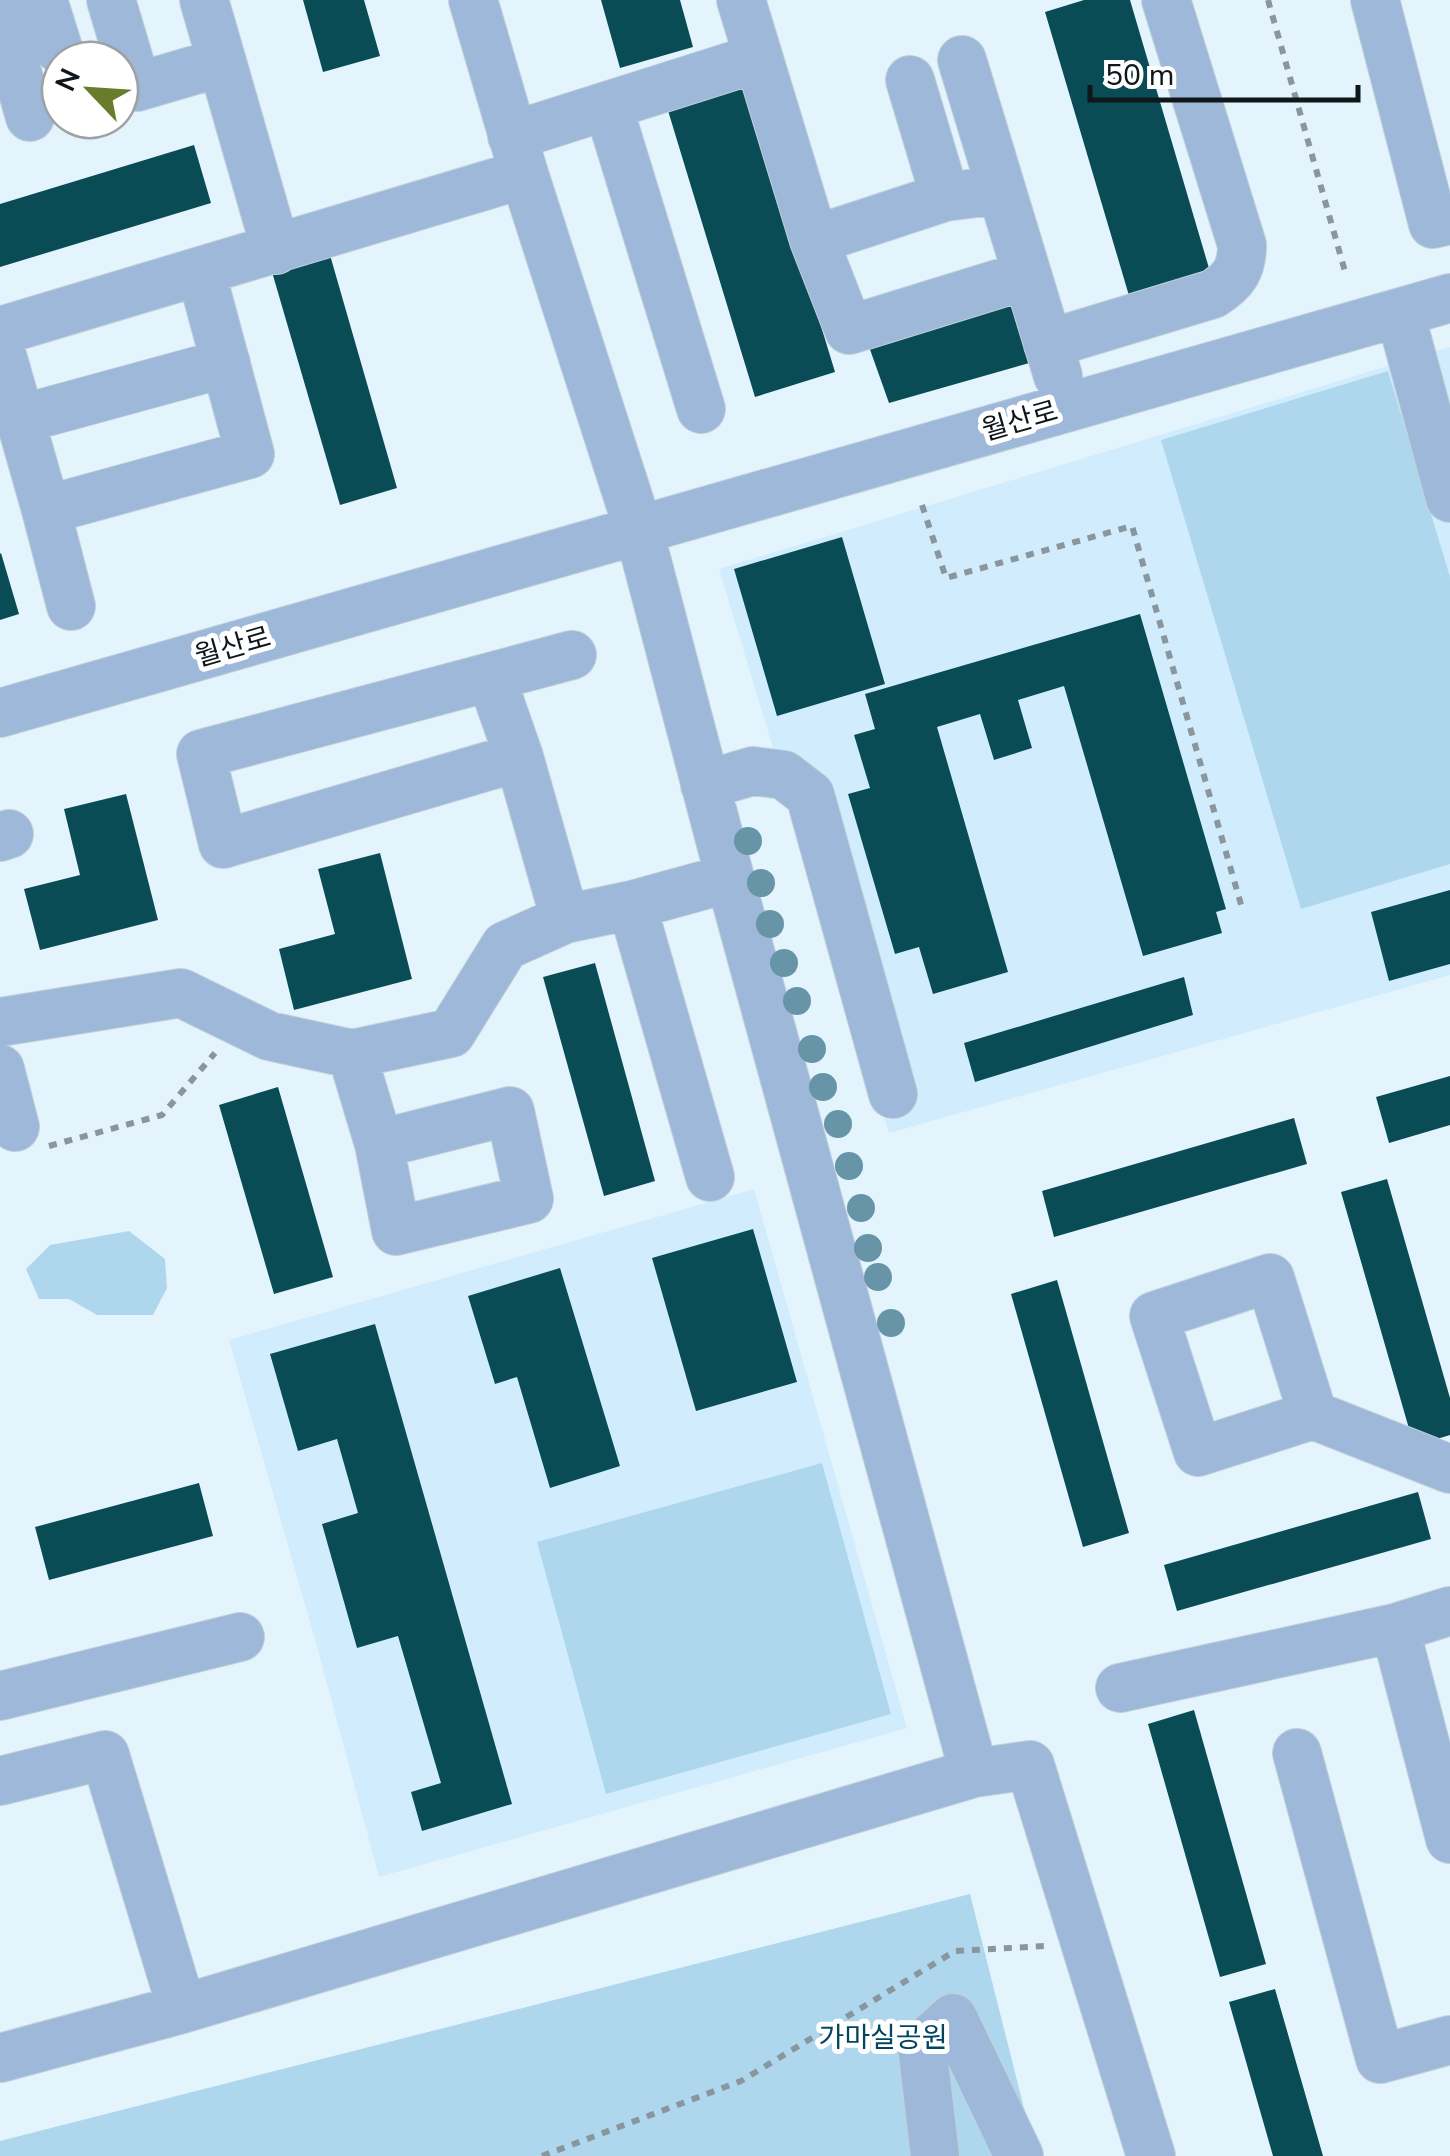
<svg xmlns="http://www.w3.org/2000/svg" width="1450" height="2156" font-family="'Nunito Sans','Noto Sans KR',sans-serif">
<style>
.built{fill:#d1edfd}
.green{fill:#aed7ed}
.building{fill:#094c56}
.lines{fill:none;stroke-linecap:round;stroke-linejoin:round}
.minor-casing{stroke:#c1d1d9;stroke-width:50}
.path{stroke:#89969d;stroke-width:6;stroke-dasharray:8 8;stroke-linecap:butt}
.minor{stroke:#9eb8d9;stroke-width:48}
.tree{fill:#6794a7}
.labels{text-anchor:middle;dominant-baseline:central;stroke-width:10;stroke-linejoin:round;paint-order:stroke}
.street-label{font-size:28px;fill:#0f171b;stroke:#fff}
.park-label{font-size:28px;fill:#024560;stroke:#fff}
</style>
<rect width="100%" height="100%" fill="#e3f4fd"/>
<path class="built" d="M1450,347V975L889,1133L719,569Z
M754,1189L907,1728L379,1877L316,1643L229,1340Z"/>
<path class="green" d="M1388,371L1450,577V864L1301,909L1161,440Z
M129,1231L165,1259L167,1288L153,1315H97L69,1299H39L26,1269L50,1245Z
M822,1463L891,1714L606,1794L537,1542Z
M970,1894L1036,2156H0V2141Z"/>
<path class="building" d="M303,0H364L380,56L323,72Z
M601,0H680L693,47L620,68Z
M1084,0H1130L1211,275L1130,299L1045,12Z
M746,80L835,372L755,397L666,104Z
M194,145L211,203L0,267V204Z
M330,255L397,488L340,505L272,272Z
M1020,294L1040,360L889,403L867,341Z
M842,537L885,684L777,716L734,569Z
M1,553L19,614L0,620V554Z
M1140,614L1226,909L1216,912L1222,933L1143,956L1064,686L1018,700L1032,748L994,760L980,714L937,727L1008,972L933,994L919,947L895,954L848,794L870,788L854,735L875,729L865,694Z
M126,794L158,920L40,950L24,889L80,875L64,809Z
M380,853L412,979L294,1010L279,949L335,934L318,869Z
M1450,890V964L1389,981L1371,912Z
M595,963L655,1181L604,1196L543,977Z
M1184,977L1193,1015L975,1082L964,1043Z
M1450,1076V1125L1389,1143L1376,1097Z
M278,1087L333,1277L274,1294L219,1105Z
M1294,1118L1307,1164L1054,1237L1042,1191Z
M1387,1179L1450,1398V1435L1414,1446L1341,1192Z
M753,1229L797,1382L696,1411L652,1258Z
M560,1268L620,1466L550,1488L517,1377L495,1384L468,1296Z
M1057,1280L1129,1533L1083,1547L1011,1294Z
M375,1324L512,1804L422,1831L411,1792L441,1783L398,1636L357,1648L322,1524L358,1513L337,1439L298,1451L270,1354Z
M199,1483L213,1536L49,1580L35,1527Z
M1418,1492L1431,1539L1177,1611L1164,1565Z
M1194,1710L1266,1964L1220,1977L1148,1724Z
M1275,1989L1323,2156H1273L1229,2002Z"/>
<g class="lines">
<g class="minor-casing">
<path id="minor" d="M43,0L58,48
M111,0L137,87L222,62L204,0
M741,0L814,240L849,330L1027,275
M1375,0L1433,224L1450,220
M0,13L30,117
M962,60L1058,376
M222,62L276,250
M910,80L945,197
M608,106L701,409
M512,136L758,58
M814,240L945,197L999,190
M1400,313L1450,498
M0,331L524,174
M1048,344L1213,294C1234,281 1242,269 1242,245L1166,0
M0,348L46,510L250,454L201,272
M21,419L226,363
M46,510L71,606
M491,677L519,757L565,919
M0,713L1450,298
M519,757L223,844L201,754L572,655
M705,785L753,771L784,775L810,795L893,1094
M0,837L9,834
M632,905L710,1177
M0,1022L181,993L269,1036L352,1054L451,1033L505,946L565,919L632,905L730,878
M352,1054L379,1144L396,1231L529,1199L510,1111L379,1144
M0,1069L15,1127
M1270,1278L1313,1415L1198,1452L1154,1316Z
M1313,1415L1450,1469
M1395,1628L1450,1839
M1120,1688L1395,1628L1450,1611
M0,1696L240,1637
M1297,1753L1380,2059L1450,2040
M974,1773L1030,1765L1151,2156
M0,1781L105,1755L182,2009
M0,2058L182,2009L974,1773L730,878L639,531L524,174L473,0
M935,2156L922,2046L953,2018L1019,2156"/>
</g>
<path class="path" d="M1268,0L1346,275
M922,505L946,578L1132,526L1242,908
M49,1146L162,1115L215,1053
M542,2156L741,2081L955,1951L1046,1946"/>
<use href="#minor" class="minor"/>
</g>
<g class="tree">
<circle cx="748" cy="841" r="14"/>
<circle cx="761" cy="883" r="14"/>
<circle cx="770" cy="924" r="14"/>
<circle cx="784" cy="963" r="14"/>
<circle cx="797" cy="1001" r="14"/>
<circle cx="812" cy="1049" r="14"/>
<circle cx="823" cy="1087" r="14"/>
<circle cx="838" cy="1124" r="14"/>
<circle cx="849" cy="1166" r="14"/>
<circle cx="861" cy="1208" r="14"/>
<circle cx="868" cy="1248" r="14"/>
<circle cx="878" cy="1277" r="14"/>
<circle cx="891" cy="1323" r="14"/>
</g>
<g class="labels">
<g class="street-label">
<text transform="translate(1020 421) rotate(-16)">월산로</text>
<text transform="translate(233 647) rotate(-16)">월산로</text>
</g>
<g class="park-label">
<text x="883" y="2038">가마실공원</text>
</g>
</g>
<g transform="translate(90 90) rotate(295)"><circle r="48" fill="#ffffff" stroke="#9fa2a4" stroke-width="2.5"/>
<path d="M0-8L18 38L0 25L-18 38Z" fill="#697c2b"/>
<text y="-15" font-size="28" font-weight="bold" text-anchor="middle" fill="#0f171b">N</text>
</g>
<path d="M1090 85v15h268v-15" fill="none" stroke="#0f171b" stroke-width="5"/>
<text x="1105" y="85" font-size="30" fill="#0f171b" stroke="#ffffff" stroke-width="8" paint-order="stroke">50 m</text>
</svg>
